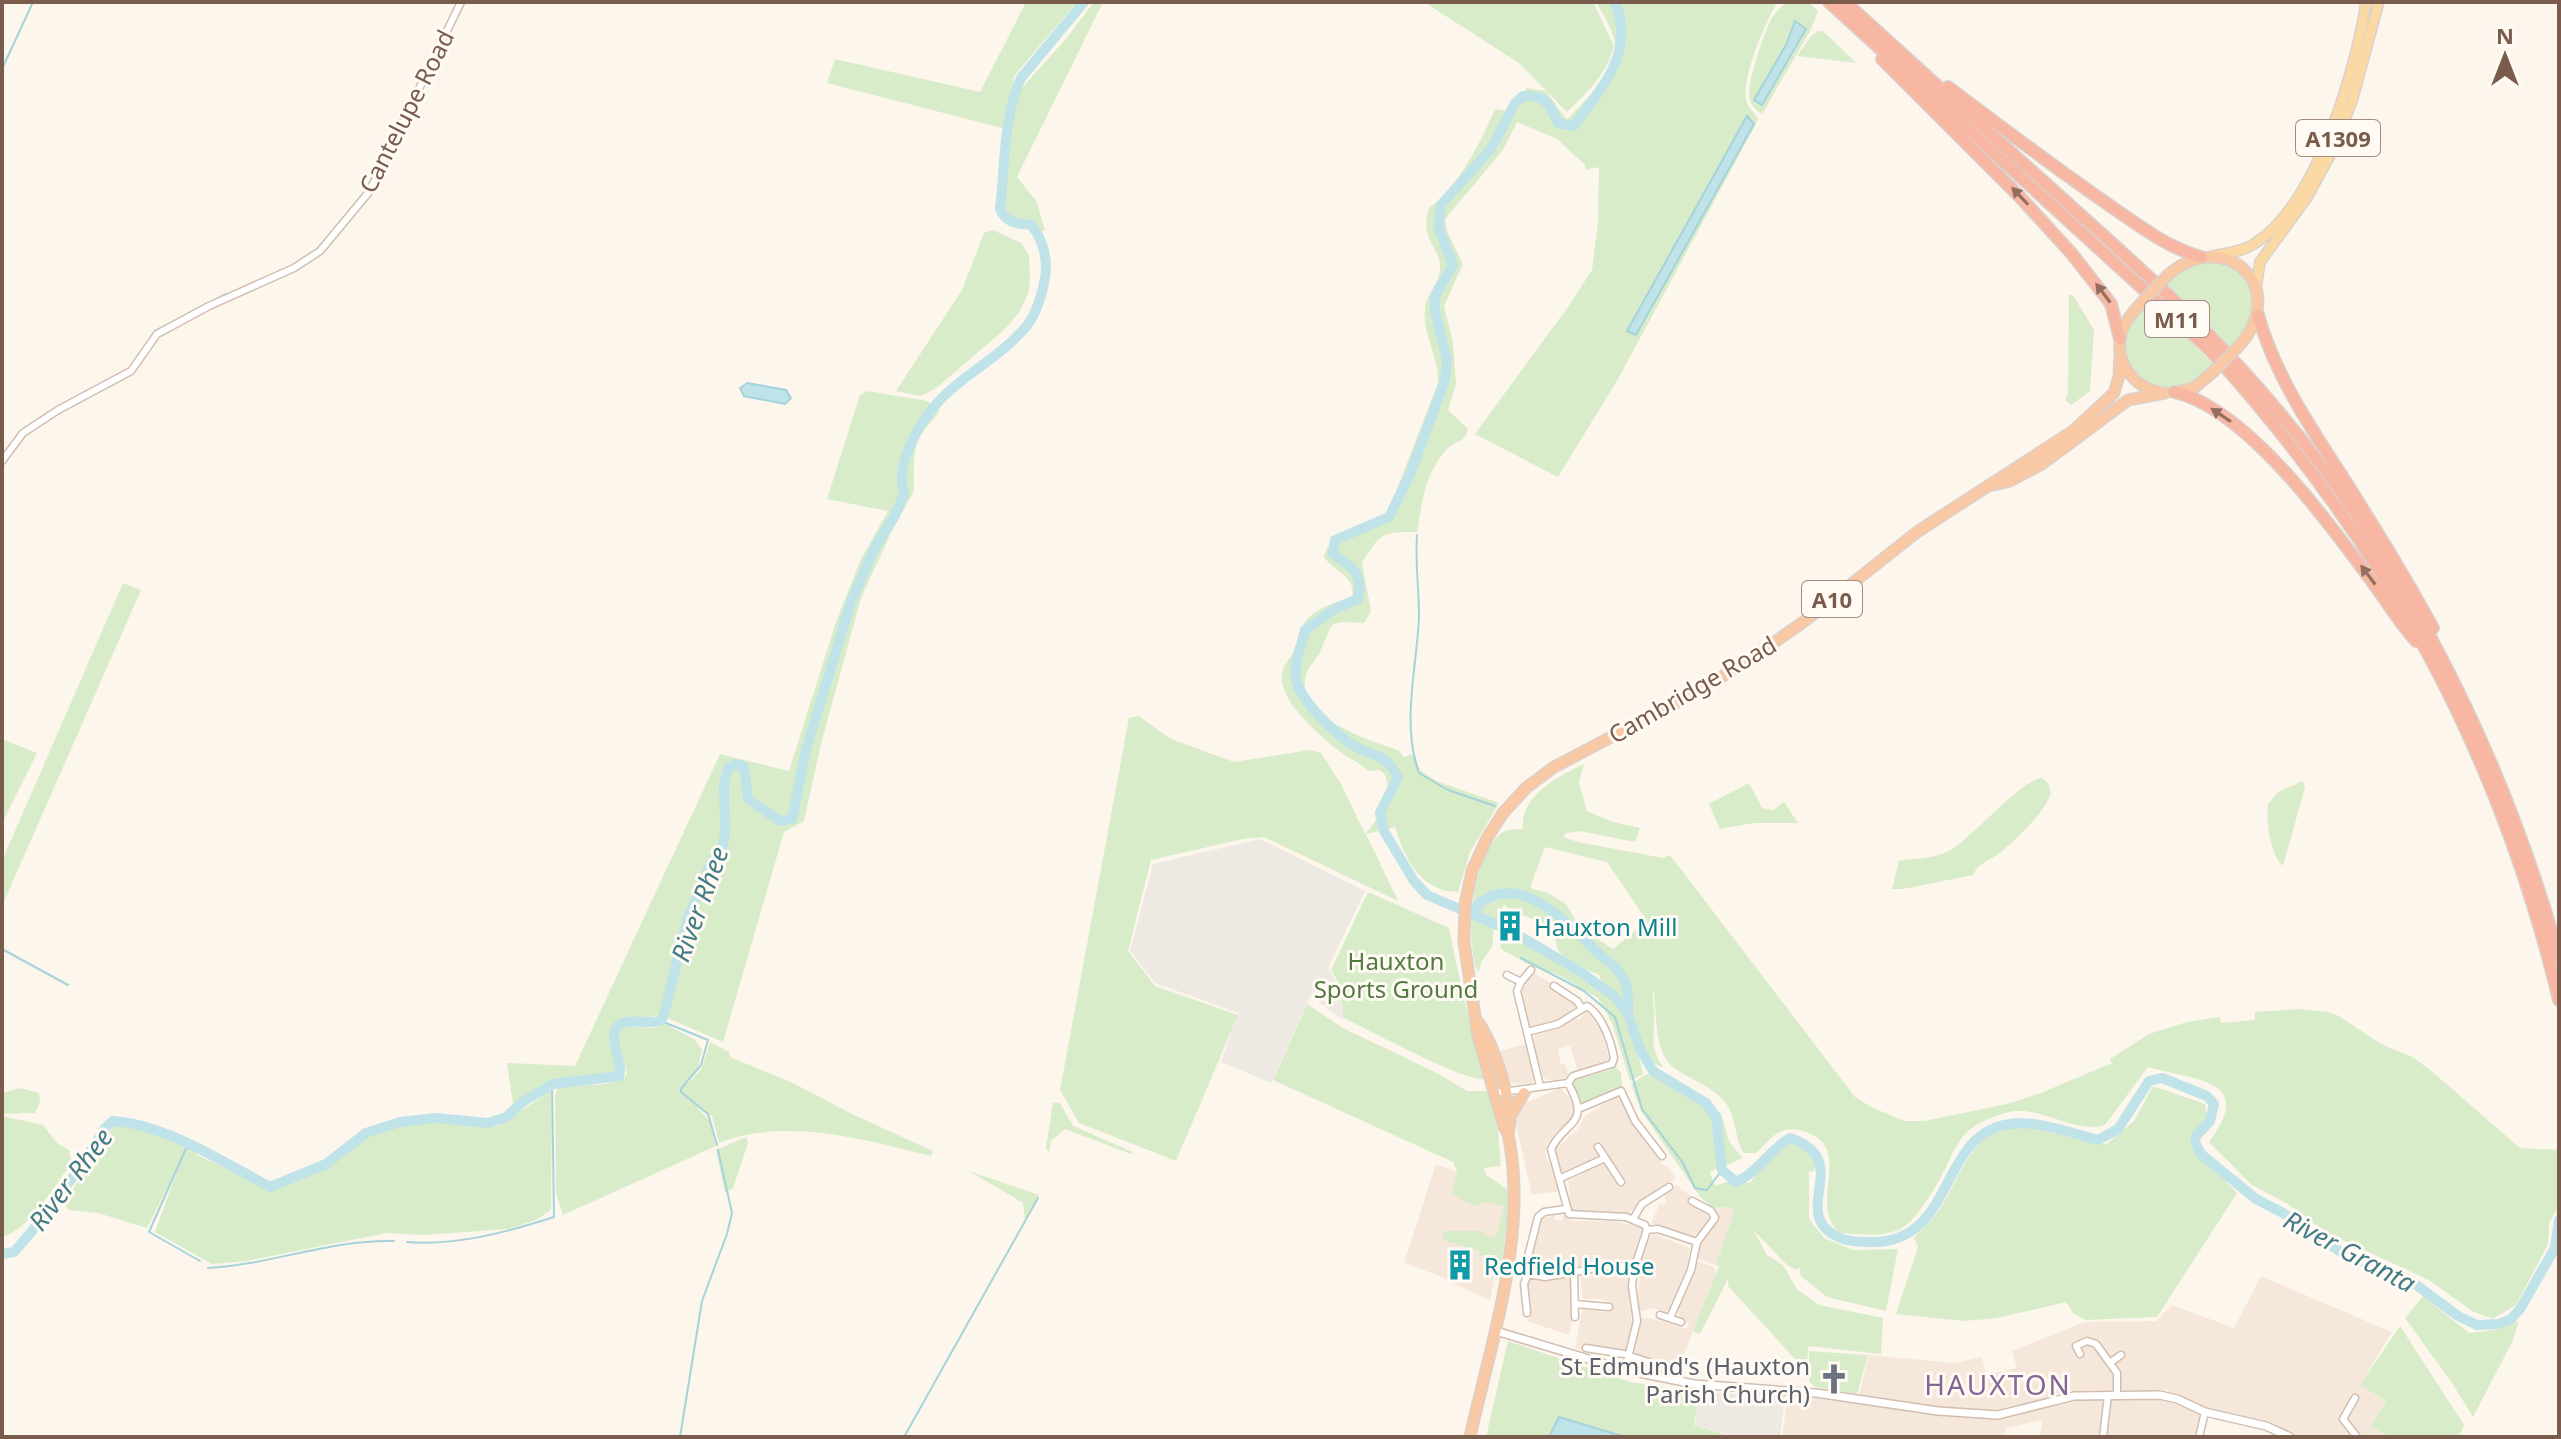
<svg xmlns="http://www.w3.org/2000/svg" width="2561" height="1439" font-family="'Noto Sans',sans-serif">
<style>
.residential{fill:#f5e8da}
.industrial{fill:#efe9e4}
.green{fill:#d8ecc9;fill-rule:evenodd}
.water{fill:#bfe3e8;stroke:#a5d3da;stroke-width:2}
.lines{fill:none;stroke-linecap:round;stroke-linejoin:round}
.stream{stroke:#a5d3da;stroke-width:2}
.river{stroke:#bfe3e8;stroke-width:10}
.minor-casing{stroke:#d1beb0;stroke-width:9}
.tertiary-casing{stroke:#d1beb0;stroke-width:10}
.primary-casing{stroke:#dad1cd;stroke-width:12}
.trunk-casing{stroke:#dad1cd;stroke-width:13}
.motorway-casing{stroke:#dad1cd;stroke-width:14}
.minor{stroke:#fff;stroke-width:6}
.tertiary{stroke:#fff;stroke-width:7}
.primary{stroke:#fbd9a5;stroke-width:9}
.trunk{stroke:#f9c8a4;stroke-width:10}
.motorway{stroke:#f7b7a3;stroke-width:11}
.trunk-bridge-casing{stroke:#dad1cd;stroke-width:13;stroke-linecap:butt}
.trunk-bridge{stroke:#f9c8a4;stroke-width:10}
.oneway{fill:#936e5e}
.labels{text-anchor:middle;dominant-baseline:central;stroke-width:6;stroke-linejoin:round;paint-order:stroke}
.shield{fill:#fffaf3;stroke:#a28b7f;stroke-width:2}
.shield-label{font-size:22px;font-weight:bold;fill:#7a5c4d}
.street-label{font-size:24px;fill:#7a5c4d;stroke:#fffaf3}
.culture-label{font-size:24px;fill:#0d838f;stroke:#fffaf3;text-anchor:start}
.park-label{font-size:24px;fill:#537a41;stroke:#fffaf3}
.worship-label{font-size:24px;fill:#5b616d;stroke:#fffaf3;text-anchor:end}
.water-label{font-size:26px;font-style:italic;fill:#437c86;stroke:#fffaf3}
.quarter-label{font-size:28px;letter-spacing:2px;fill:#846695;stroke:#fffaf3}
</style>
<rect width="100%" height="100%" fill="#fdf6ec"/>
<path class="residential" d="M1532,972L1551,983L1577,1005L1562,1018L1534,1027L1529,1025L1522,991Z
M1588,1010L1598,1020L1610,1060L1596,1064V1067L1578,1072L1570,1046L1558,1049L1561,1064H1565L1569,1075L1564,1079L1547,1080L1543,1077L1533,1040L1535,1035L1561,1028L1575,1017L1578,1020Z
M1526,1044L1534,1078L1532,1083L1515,1084L1510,1081L1499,1051Z
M1560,1088L1570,1098L1575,1113L1574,1120L1548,1143L1545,1152L1559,1191L1532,1195L1515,1120L1523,1104Z
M1619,1095L1663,1165H1666L1676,1178L1637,1204L1629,1214L1573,1213L1571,1210L1568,1181L1601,1164L1605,1165L1618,1184L1622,1181L1599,1144L1594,1146L1598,1155L1596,1160L1566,1173L1562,1172L1555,1149L1577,1130L1585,1116Z
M1436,1164L1510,1192L1490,1301L1437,1275L1404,1263Z
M1676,1185L1691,1196L1689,1201L1711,1215L1705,1228L1693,1237L1651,1223L1660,1203L1664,1205L1666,1203L1664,1194Z
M1731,1207L1735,1210L1736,1215L1716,1265L1696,1258L1700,1244L1715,1220L1714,1208Z
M1555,1215L1554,1220L1561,1221L1563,1215L1573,1221H1611L1641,1227L1643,1231L1632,1262L1565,1268L1542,1274L1530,1272L1528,1267L1540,1219Z
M1654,1234L1690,1248L1684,1278L1670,1310L1665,1312L1654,1308L1640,1311L1637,1299L1642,1257L1651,1236Z
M1696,1261L1714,1267L1716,1274L1679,1367L1634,1355L1640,1318L1655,1319L1687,1329L1689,1324L1681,1320L1677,1310L1693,1274Z
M1609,1271H1627L1629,1275V1304L1632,1322L1626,1353L1584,1346L1582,1350L1575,1348L1582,1310L1611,1312V1303L1601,1299H1583L1580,1278L1582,1275H1601Z
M1569,1276L1572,1279L1573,1319L1569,1335L1527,1321L1529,1311L1526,1284L1529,1277Z
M2261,1276L2392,1332L2360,1385L2386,1401L2370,1427L2391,1437H2300L2276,1426L2199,1406L2167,1390L2069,1391L1998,1412L1908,1404L1859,1395L1869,1355L1953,1363L1982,1357L1986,1375L2017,1368L2012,1351L2084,1322L2156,1321L2172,1305L2234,1328Z
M1788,1396L1819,1398L1938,1415L2005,1418L2083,1399H2160L2200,1414L2195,1437H2050L2040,1435L2043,1420L2006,1428L2004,1437H1782Z"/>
<path class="industrial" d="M1260,839L1365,891L1328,968L1335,979L1345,1021L1310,996L1271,1083L1221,1062L1238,1013L1155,983L1130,951L1153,864Z
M1699,1392L1785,1396L1780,1437H1725L1724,1433L1695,1425Z"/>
<path class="green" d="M1026,2H1077L1015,75L1002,128L827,83L835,59L980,92Z
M1094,2H1103L1017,177L1037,202L1045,231H1040L1034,224L1010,219L1003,211L1011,128L1018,92L1065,40Z
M1424,2H1593L1614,46C1605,77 1589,90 1567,112L1519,63Z
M1596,2H1778C1766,19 1739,83 1747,103C1749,108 1755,113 1758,118L1757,122L1618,379L1558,477L1475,434L1568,307L1592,270L1598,222L1599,167L1586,170L1585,165L1557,139L1517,122L1503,150L1445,219L1447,231L1463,264L1444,306L1453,343L1456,384L1448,410L1468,429C1463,446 1457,438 1447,449C1425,473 1422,502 1417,532C1382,532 1381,532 1362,563L1371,611L1364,623C1324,621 1335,621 1320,652C1315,662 1307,667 1305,679C1298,718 1371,741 1398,750L1404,757L1414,754L1420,770L1436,781L1499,803L1470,852L1458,892C1421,892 1405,859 1395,827L1366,834L1398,901L1264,837L1243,839L1151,860L1128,951L1155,986L1238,1015L1176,1161L1079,1123L1060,1090L1129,718L1139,716L1171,739L1234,762L1310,750L1321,753L1341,784L1365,834C1378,821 1394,791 1384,773L1379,770L1368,771C1361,763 1352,760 1343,754C1323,739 1277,701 1282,673C1283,665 1290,659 1293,652C1296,646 1297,640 1299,634C1308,608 1330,605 1352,598C1357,576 1334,572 1324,557C1330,528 1368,529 1388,512L1438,383C1439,357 1422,334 1425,309C1426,294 1440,283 1440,268C1440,245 1419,241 1429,208C1458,187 1481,142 1495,109L1508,111L1527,88L1546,91L1567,120C1583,101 1618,72 1615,44C1613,29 1603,15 1596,2Z
M1786,2H1808L1818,11L1810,31L1762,114C1757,111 1752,107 1750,100C1745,87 1765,29 1773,16C1777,11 1782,7 1786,2Z
M1818,31H1823L1856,63L1797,56L1811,36Z
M993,230L1021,243L1029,255L1030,280L1028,294L1018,314L1003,331L935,389L920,396L896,391L962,290L984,233Z
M2207,261C2213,262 2220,263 2226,265C2249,273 2260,304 2250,326C2246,335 2236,343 2230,351L2164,287L2183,268Z
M2069,295H2073L2094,330L2090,391L2071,405L2065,400L2068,392Z
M2149,300L2214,365C2207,371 2199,382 2191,385C2152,400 2108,365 2128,324C2132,315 2142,307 2149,300Z
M868,391L927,401L940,411L922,433L917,443L914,458V491L892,531L861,598L821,744L804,821L784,832L723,1042L660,1015L645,1018H624L612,1028V1051L618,1066L614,1074L549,1083L513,1104L507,1063L575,1066L720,754L789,771L836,622L861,559L888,511L827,499L860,395Z
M123,583L141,590L2,906V861Z
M2,739L37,753L2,823Z
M1584,764L1579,782L1587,811L1613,822L1640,828L1635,842L1580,831L1566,833L1563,837L1578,842L1663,858L1670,855L1855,1097L1871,1107L1904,1121H1924L2007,1104L2041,1093L2112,1063L2110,1059L2149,1034L2187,1022L2220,1017L2221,1023L2255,1020V1012L2300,1009L2328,1012L2339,1016L2381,1044L2412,1057L2429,1069L2520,1148L2559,1150V1207L2549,1222L2548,1244L2516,1305L2493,1319L2472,1311L2429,1280L2327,1233L2288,1204L2252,1185L2209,1142C2256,1079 2197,1081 2148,1067L2105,1125C2077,1134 2046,1109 2016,1111C2003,1112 1991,1118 1980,1123C1962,1132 1955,1148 1947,1165C1939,1182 1916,1222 1900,1229C1881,1238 1859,1234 1839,1233C1807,1202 1856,1146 1803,1131C1781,1124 1771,1138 1756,1153H1744C1733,1137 1738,1117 1724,1101C1711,1086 1692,1080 1677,1070C1652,1054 1658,1014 1653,988C1652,998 1655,1011 1654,1022C1654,1044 1650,1047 1663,1067C1652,1065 1648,1054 1637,1050L1643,1074L1630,1081L1612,1023L1598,998L1558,975L1529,965L1501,949L1500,942L1514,939L1523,934C1537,950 1535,942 1549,950C1569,960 1579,983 1603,985L1599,975L1573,963L1558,951L1555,938C1545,933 1541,924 1534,920C1522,913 1513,915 1504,904L1494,927L1492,947L1482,961L1478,973C1464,941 1472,859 1499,835C1506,829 1514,829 1523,829C1519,797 1558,776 1584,764ZM1545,847L1607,862L1647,921L1613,949L1580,928L1566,904L1548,893L1530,888Z
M2042,778L2048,783L2051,793C2043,815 2019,836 2002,851C1992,860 1979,862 1973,875L1903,889H1892L1899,861C1915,858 1934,859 1949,851C1972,838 2022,779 2042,778Z
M2303,781L2305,787L2283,866C2270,855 2266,820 2268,804L2278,792Z
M1749,783L1762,808L1773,810L1784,802L1798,823H1754L1720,829L1709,804Z
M1368,892L1449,928L1463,996L1486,1079C1468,1084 1367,1029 1344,1018L1337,980L1331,970Z
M1307,1004L1343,1028L1439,1074L1467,1091H1488L1498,1131L1501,1166L1484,1168L1486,1175L1507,1189L1508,1212L1501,1269L1494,1273L1478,1251L1443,1240L1444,1231H1481L1490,1237L1496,1236L1504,1206L1484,1202L1477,1206L1462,1200L1452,1193L1457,1171L1453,1162L1273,1080Z
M666,1024L695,1040L702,1050L698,1067L682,1089L701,1070L710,1042L729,1052L730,1057L737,1060L793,1083L852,1114L933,1151L931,1156C861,1139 788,1117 719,1143L712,1116L696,1106L709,1120L716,1146L563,1215L556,1193L555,1095L558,1085C577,1083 614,1090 627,1074L618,1037L620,1029C634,1022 652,1033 666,1024Z
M1614,1065L1621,1073L1622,1088L1615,1089L1583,1104L1572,1085L1574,1080L1611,1070Z
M1655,1074L1693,1096L1711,1111L1721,1113L1729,1141L1742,1158C1731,1165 1721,1165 1710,1172L1715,1186L1729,1181L1750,1183L1772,1153L1788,1142L1808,1148L1817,1164L1813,1172L1809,1171V1219L1824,1238L1853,1250L1898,1249L1886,1311L1827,1297L1801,1276L1799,1267L1796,1270L1786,1264L1754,1231L1767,1255L1783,1265L1797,1289L1819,1305L1883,1318L1881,1354L1808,1346L1807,1372L1728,1286V1279L1700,1334L1693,1331L1716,1274L1719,1266L1716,1265L1735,1210L1731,1207L1714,1208L1701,1198L1641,1111L1631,1084L1645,1075Z
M2153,1086L2205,1104L2207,1116L2191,1137L2190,1145L2237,1193L2157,1317L2086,1320L2074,1314L2066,1302L1997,1318L1964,1321L1896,1314L1918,1247L1914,1238C1922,1229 1932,1220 1939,1210C1960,1180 1974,1122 2022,1126C2051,1129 2078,1143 2107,1144L2134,1121Z
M21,1088L39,1093L40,1103L35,1113L2,1114V1093Z
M552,1090L551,1210L536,1220L508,1229L423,1235L387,1233L246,1261L212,1264L155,1232L180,1163L147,1228L98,1213L68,1210L64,1203L115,1124H123L170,1138L173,1143L181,1142L196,1150L197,1155L272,1190L324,1169L367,1137L386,1128L450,1121L498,1126Z
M1053,1102L1060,1103L1073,1126L1133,1152L1131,1154L1065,1129L1051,1141L1049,1152L1046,1149Z
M2,1116L43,1125L58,1144L69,1150L71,1159L69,1167C51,1190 31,1228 2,1237Z
M746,1137L748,1143L733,1188L725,1193L716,1150Z
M969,1171L1039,1195L1025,1220L1023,1203Z
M2423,1296L2469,1333L2495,1330L2519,1321L2512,1342L2473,1417L2452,1383L2405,1318Z
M2400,1326L2464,1425L2459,1437H2391L2370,1427L2386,1401L2360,1385Z
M1508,1341L1630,1382L1699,1393L1694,1425L1724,1434V1437H1486Z
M1809,1351L1868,1355L1857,1394L1815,1387L1809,1381Z"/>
<path class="water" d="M1795,21L1806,29L1762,105L1754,100L1786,45Z
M1747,116L1754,124L1636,335L1627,331Z
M747,383L786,390L791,398L785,404L744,396L740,388Z
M1559,1417L1625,1437H1549Z"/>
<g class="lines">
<path class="stream" d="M2,69L33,2
M215,300L226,294
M150,339L155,331L173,322
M3,455L18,435
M1417,535C1415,562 1419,589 1419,617C1417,667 1401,724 1419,773L1448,790L1495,806
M2,949L68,985
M1521,958L1584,991L1615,1017L1642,1109L1683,1163L1695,1188L1707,1190L1722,1170
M661,1021L708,1040L701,1065L681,1089V1092L708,1114L717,1145
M188,1144L149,1232L200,1261
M407,1242C457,1246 507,1232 554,1217L552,1084
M208,1268C270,1265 331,1239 394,1241
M680,1437L702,1301L727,1234L732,1213L718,1150
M904,1437L1038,1198"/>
<path class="river" d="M1614,2C1619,9 1620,17 1621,26C1625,65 1595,96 1574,126L1558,123C1547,102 1548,96 1523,96L1515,103L1491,149L1441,205L1438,226L1453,265L1435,296V311L1447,360L1445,380L1411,472L1389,517L1335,540L1333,554C1353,568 1363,572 1358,599L1336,608L1305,630C1302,645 1293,665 1296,680C1301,701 1336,735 1354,746C1379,761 1379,747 1398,777L1380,813L1384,831L1414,881L1427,895L1511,931L1581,972L1614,996L1628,1014L1640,1049L1653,1071L1706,1103L1716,1117L1722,1170L1736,1182C1759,1172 1769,1150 1790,1138C1857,1161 1785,1214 1840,1238C1849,1242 1860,1242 1870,1242C1951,1244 1940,1146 1997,1127C2029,1116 2067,1132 2098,1140L2118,1129L2149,1081L2162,1078L2207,1096L2214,1104L2210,1121L2196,1136L2195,1143L2202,1155L2256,1199L2283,1213L2344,1254L2411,1281L2458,1316L2477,1325L2499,1324L2511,1319L2520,1309L2555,1248L2559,1220
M1476,916V906C1517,870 1562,918 1591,946C1602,958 1618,966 1625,982C1629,990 1628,1002 1628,1012
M2,1254L14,1252C49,1213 78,1171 106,1127L113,1121C165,1124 225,1163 270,1187L326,1164L366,1133L400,1122L436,1118L488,1123L506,1117L524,1101L553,1084L619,1076C625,1062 602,1031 623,1023C633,1019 649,1024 661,1021L664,1014L688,918L712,860L722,850L725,834L724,783L728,768L736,764L744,767L748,799L780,821L792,819L806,750L851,602L874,549L895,515L904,494C899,477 903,462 910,446C936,383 985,373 1025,328C1036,315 1041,298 1044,283C1049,263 1044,240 1031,225C1016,223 1007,224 1000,209C1005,168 1003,117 1021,78L1084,2"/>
<g class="minor-casing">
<path id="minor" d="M2,461L23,433L58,410L131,371L157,334L209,306L294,268L320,251L369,192L461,2
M1507,975L1521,982L1517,991L1540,1086
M1521,982L1531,970
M1554,986L1577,1001L1581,1007
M1527,1032L1558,1024L1587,1006C1602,1015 1611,1041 1614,1058L1612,1064L1573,1076L1568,1083
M1495,1093L1568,1083C1592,1126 1566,1119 1551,1149L1569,1214L1626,1217L1645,1225L1647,1230
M1578,1109L1621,1091L1635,1121L1662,1156
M1598,1147L1621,1182
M1561,1178L1605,1158
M1566,1209L1544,1212L1538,1217L1525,1268L1528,1274L1545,1277L1616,1265L1634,1269
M1633,1219L1642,1204L1669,1187
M1647,1230L1658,1229L1697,1242
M1574,1272L1575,1317
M1575,1304L1609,1307
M1527,1313L1524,1284L1528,1274
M1660,1315L1681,1322
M1670,1318L1691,1270L1697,1242L1715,1218L1711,1211L1692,1201
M1586,1348L1624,1354L1663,1367L1675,1368
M2080,1354L2076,1346L2087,1341L2096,1344L2117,1373V1395
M2111,1362L2121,1355
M1625,1370L1637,1321L1632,1286L1634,1269L1647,1230
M2355,1398L2343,1419L2357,1437
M2103,1437L2108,1395
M2199,1437L2205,1412"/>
</g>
<g class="tertiary-casing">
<path id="tertiary" d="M1496,1331L1625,1370L1694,1384L1816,1393L1938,1411L1998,1415L2074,1396L2160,1395L2177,1399L2205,1412L2266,1426L2290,1437"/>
</g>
<g class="primary-casing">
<path id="primary" d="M2212,256C2226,253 2242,252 2254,244C2316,206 2356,70 2366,2
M2256,288L2260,262L2306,199L2333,150L2353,98L2379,2"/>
</g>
<g class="trunk-casing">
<path id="trunk" d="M2168,275C2225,226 2291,287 2239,346
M2145,299C2138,307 2130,314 2125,324C2110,353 2128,385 2159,392
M2175,392L2194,388L2214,371
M1994,485L2010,481L2042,464L2128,400L2165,393
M1479,1023C1494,1046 1516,1107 1508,1134
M1511,1115L1524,1093
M1470,1437C1491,1342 1529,1231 1508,1134L1504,1127L1478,1036L1464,942L1465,904L1472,871L1487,838L1503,813L1527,787L1554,767L1699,691L1755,656L1806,620L1917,532L2073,431L2114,393L2119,376L2120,355"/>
</g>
<g class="motorway-casing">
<path id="motorway" d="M1829,2L2210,350C2385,543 2498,747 2559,1000
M1845,2C1914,65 1984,128 2053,190C2118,249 2185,307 2243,371C2394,536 2499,744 2559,957
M1882,59L2020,197L2072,254L2111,304L2120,339
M1948,87C2001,127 2054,167 2109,205C2138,225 2166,247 2201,257
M2258,315C2275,375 2310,427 2344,479C2375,528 2405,577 2433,628
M2174,392C2244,407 2327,520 2368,576C2384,597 2398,621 2416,641"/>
</g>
<use href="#minor" class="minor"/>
<use href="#tertiary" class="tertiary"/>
<use href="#primary" class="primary"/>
<use href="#trunk" class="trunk"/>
<use href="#motorway" class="motorway"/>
<g class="trunk-bridge-casing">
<path id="trunk-bridge" d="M2145,299L2168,275
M2214,371L2239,346"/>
</g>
<use href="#trunk-bridge" class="trunk-bridge"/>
</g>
<defs><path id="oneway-solid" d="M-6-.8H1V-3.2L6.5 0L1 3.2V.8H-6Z" transform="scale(2)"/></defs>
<g class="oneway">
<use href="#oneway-solid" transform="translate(2020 196) rotate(-133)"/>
<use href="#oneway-solid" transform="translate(2103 293) rotate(-127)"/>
<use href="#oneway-solid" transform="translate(2221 415) rotate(-146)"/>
<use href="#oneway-solid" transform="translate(2368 575) rotate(-127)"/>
</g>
<defs>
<g id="building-bare" transform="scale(2.4)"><path d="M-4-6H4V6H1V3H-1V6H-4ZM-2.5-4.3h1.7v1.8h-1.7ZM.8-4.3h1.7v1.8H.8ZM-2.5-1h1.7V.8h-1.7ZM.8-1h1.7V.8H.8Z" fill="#0f9aa8" stroke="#fffaf3" stroke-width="2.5" paint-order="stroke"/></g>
<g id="church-bare" transform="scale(2.4)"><path d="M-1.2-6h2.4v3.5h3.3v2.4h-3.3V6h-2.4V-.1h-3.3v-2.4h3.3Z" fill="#6b7280" stroke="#fffaf3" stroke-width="2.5" paint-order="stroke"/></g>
</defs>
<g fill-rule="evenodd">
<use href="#building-bare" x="1510" y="926"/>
<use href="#building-bare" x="1460" y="1265"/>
<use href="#church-bare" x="1834" y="1379"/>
</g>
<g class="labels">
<g class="shield">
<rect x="2296" y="120" width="84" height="36" rx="6"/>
<rect x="2145" y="301" width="64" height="36" rx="6"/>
<rect x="1802" y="581" width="60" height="36" rx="6"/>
</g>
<g class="shield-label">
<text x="2338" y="138">A1309</text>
<text x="2177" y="319">M11</text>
<text x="1832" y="599">A10</text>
</g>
<g class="street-label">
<text transform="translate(406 111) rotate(-63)">Cantelupe Road</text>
<text transform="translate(1692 689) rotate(-30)">Cambridge Road</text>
</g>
<g class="culture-label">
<text x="1534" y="926">Hauxton Mill</text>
<text x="1484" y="1265">Redfield House</text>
</g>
<g class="park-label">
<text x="1396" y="960">Hauxton<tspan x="1396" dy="28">Sports Ground</tspan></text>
</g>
<g class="worship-label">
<text x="1810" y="1365">St Edmund's (Hauxton<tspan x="1810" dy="28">Parish Church)</tspan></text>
</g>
<g class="water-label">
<text transform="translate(699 904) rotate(-70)">River Rhee</text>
<text transform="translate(70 1179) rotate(-53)">River Rhee</text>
<text transform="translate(2350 1251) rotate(28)">River Granta</text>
</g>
<g class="quarter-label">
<text x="1998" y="1384">HAUXTON</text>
</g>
</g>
<rect width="2561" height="1439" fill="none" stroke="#7a5c4d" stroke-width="8"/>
<g transform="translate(2505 56)" stroke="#fffaf3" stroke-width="6" paint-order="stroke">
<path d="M0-6L14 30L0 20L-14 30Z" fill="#7a5c4d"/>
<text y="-12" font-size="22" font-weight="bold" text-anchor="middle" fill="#7a5c4d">N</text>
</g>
</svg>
